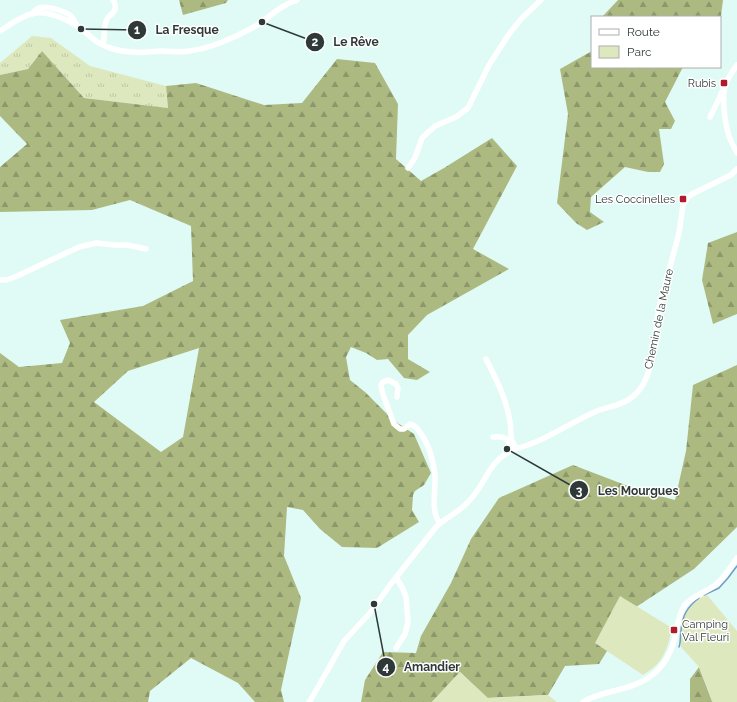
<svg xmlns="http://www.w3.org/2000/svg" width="737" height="702" font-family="Raleway,sans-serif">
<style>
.grass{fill:url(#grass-tufts)}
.forest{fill:url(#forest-firs);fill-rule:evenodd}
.park{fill:#dde8be}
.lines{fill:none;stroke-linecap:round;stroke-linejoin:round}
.stream{stroke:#719ac5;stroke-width:1.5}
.street{stroke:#fff;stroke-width:5.5}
.poi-dot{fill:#af1c2e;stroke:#fff;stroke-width:1.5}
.labels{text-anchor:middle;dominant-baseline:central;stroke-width:3;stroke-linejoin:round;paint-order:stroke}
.poi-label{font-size:11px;fill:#2f3a38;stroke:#fff;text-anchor:end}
.street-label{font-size:11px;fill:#2f3a38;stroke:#fff}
.leader{fill:none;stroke:#2f3a38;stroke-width:1.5}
.callout-dot{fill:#2f3a38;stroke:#fff;stroke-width:1.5}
.mark-label{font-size:12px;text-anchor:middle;font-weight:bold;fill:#fff}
.callout-label{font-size:12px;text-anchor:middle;font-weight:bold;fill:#2f3a38;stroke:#fff;stroke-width:3;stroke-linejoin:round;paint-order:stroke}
</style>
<defs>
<pattern id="grass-tufts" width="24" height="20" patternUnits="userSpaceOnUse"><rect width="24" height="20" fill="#dde8be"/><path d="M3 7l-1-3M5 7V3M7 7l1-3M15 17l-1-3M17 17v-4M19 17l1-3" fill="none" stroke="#bec8a4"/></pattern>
<pattern id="forest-firs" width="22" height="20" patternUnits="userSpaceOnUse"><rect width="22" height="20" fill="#acba81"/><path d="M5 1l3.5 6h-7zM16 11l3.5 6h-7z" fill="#8c986b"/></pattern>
</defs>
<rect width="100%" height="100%" fill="#e0fbf6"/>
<path class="grass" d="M32,36L51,38L90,66L166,86L168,108L84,98L42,51L28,69L0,75V63Z"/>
<path class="forest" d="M179,0H228L226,3L183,15Z
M618,0H723L720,24V17H602Z
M42,51L84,98L168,108L166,86L196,83L264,105L302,103L337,59L375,63L398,104L396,159L421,181L444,168L492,138L517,166L473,249L509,269L427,315L408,335V359L430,372L417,380L404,378L388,359L377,360L366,353L351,347L346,357L350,380L365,392L393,420L414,434L431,473L424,485L415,491L413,495L412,510L419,522L377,548L342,547L320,529L303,510L287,507L284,556L301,598L281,690L284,702H255L238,683L191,658L150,691L148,702H0V353L19,367L62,363L70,343L60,320L143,306L193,281L191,226L130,200L92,210L0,212V167L27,144L0,116V75L28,69ZM199,348L183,437L161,452L94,402L128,371Z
M592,51V67H683L665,102L675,121L671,129H659L664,164L660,172H648L625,167L591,197L590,212L604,222L587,230L576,223L557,203L568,114L560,69Z
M737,232V314L713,324L702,280L708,243Z
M737,365V527L694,569L633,609L599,664L565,666L548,695L487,698L460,672L432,702H361L365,680L383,652L416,653L421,636L451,583L471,539L499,498L573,465L641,491L675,500L686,451L693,385Z
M699,667L712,701L713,702H690V679Z"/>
<path class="park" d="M707,595L737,631V702H713L712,701L699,667L681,647V637L683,618L688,609L698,599Z
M620,596L672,628C670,638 666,655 658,663C654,668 647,672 643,675L595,643Z
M460,672L488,698L548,695L557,702H432Z"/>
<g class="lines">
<path class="stream" d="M704,595L719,588L728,578L737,566
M679,647C681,642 680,636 681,631C682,616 687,607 699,598"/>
<path class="street" d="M32,14C34,11 36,9 39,8C45,5 64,11 70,15C73,18 75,21 77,26
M0,31C10,25 22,15 35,13C49,11 69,20 80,28C87,33 92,39 99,43C110,49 122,52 134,52C143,53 152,51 162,51C171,51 180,53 189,51C209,49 236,37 254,27C265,21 273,12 284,6C288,3 293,2 297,0
M103,45C105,37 103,26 107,19C109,15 114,14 115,9C116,6 115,3 113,0
M737,65C733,71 728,77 726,84C721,96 725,124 729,136C731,142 734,147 737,153
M710,117L718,101L723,89
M408,168L415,158L422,138L435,126L456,117L468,108L489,65L509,34L522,18L541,0
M0,280H6L15,277L79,247L96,243L115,245H127L146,249
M486,359C496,379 507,400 510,422C512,434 508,439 517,448
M397,397L398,388L396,384L388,380L383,382L381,385L382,391L385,400L394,424L400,429H404L410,424C415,425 418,429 421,434C430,446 433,460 435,475C436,489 430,512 440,523
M493,437C503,436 506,437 511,446
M396,577L403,589L406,597L408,622L405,634L396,648
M309,702L313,696L344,641L370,613L390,585L436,527C446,517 460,512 469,501C485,485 488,463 509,452C519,447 530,445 540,440C560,431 578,419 597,411C609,406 621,406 631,398C641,391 647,378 650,367L659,308L679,233L683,205L688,197L692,194L731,175L737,169
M583,702C603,690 629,691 648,678C664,668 673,650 676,632C678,624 679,614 684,606C692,596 704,593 714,586C724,579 730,568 737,558"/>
</g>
<g class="poi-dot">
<rect x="720" y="79" width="8" height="8" rx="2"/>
<rect x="679" y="195" width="8" height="8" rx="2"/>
<rect x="670" y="626" width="8" height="8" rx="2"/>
</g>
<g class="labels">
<g class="poi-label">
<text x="716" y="83">Rubis</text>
<text x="675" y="199">Les Coccinelles</text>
<text x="682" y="624" text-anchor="start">Camping<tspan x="682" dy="13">Val Fleuri</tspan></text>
</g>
<g class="street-label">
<text transform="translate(659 319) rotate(-78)">Chemin de la Maure</text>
</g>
</g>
<path class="leader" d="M81 29L137 30M262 22L315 42M507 449L579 490M374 604L386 667"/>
<g class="callout-dot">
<circle cx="81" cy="29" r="4"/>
<circle cx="262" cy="22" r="4"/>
<circle cx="507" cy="449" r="4"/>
<circle cx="374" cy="604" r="4"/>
<circle cx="137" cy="30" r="10"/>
<circle cx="315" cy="42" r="10"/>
<circle cx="579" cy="490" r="10"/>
<circle cx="386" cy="667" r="10"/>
</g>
<g class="mark-label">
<text x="137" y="34">1</text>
<text x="315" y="46">2</text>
<text x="579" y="495">3</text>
<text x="386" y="671">4</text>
</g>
<g class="callout-label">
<text x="187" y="34">La Fresque</text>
<text x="356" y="46">Le Rêve</text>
<text x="638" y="495">Les Mourgues</text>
<text x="432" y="671">Amandier</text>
</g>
<rect x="591" y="16" width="130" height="52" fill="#ffffff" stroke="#acb0af"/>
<rect x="599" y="29" width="20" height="6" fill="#ffffff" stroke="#acb0af"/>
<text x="627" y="36" font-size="12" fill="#2f3a38">Route</text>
<rect x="599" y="46" width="20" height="12" fill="#dde8be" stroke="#acb0af"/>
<text x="627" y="56" font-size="12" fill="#2f3a38">Parc</text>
</svg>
